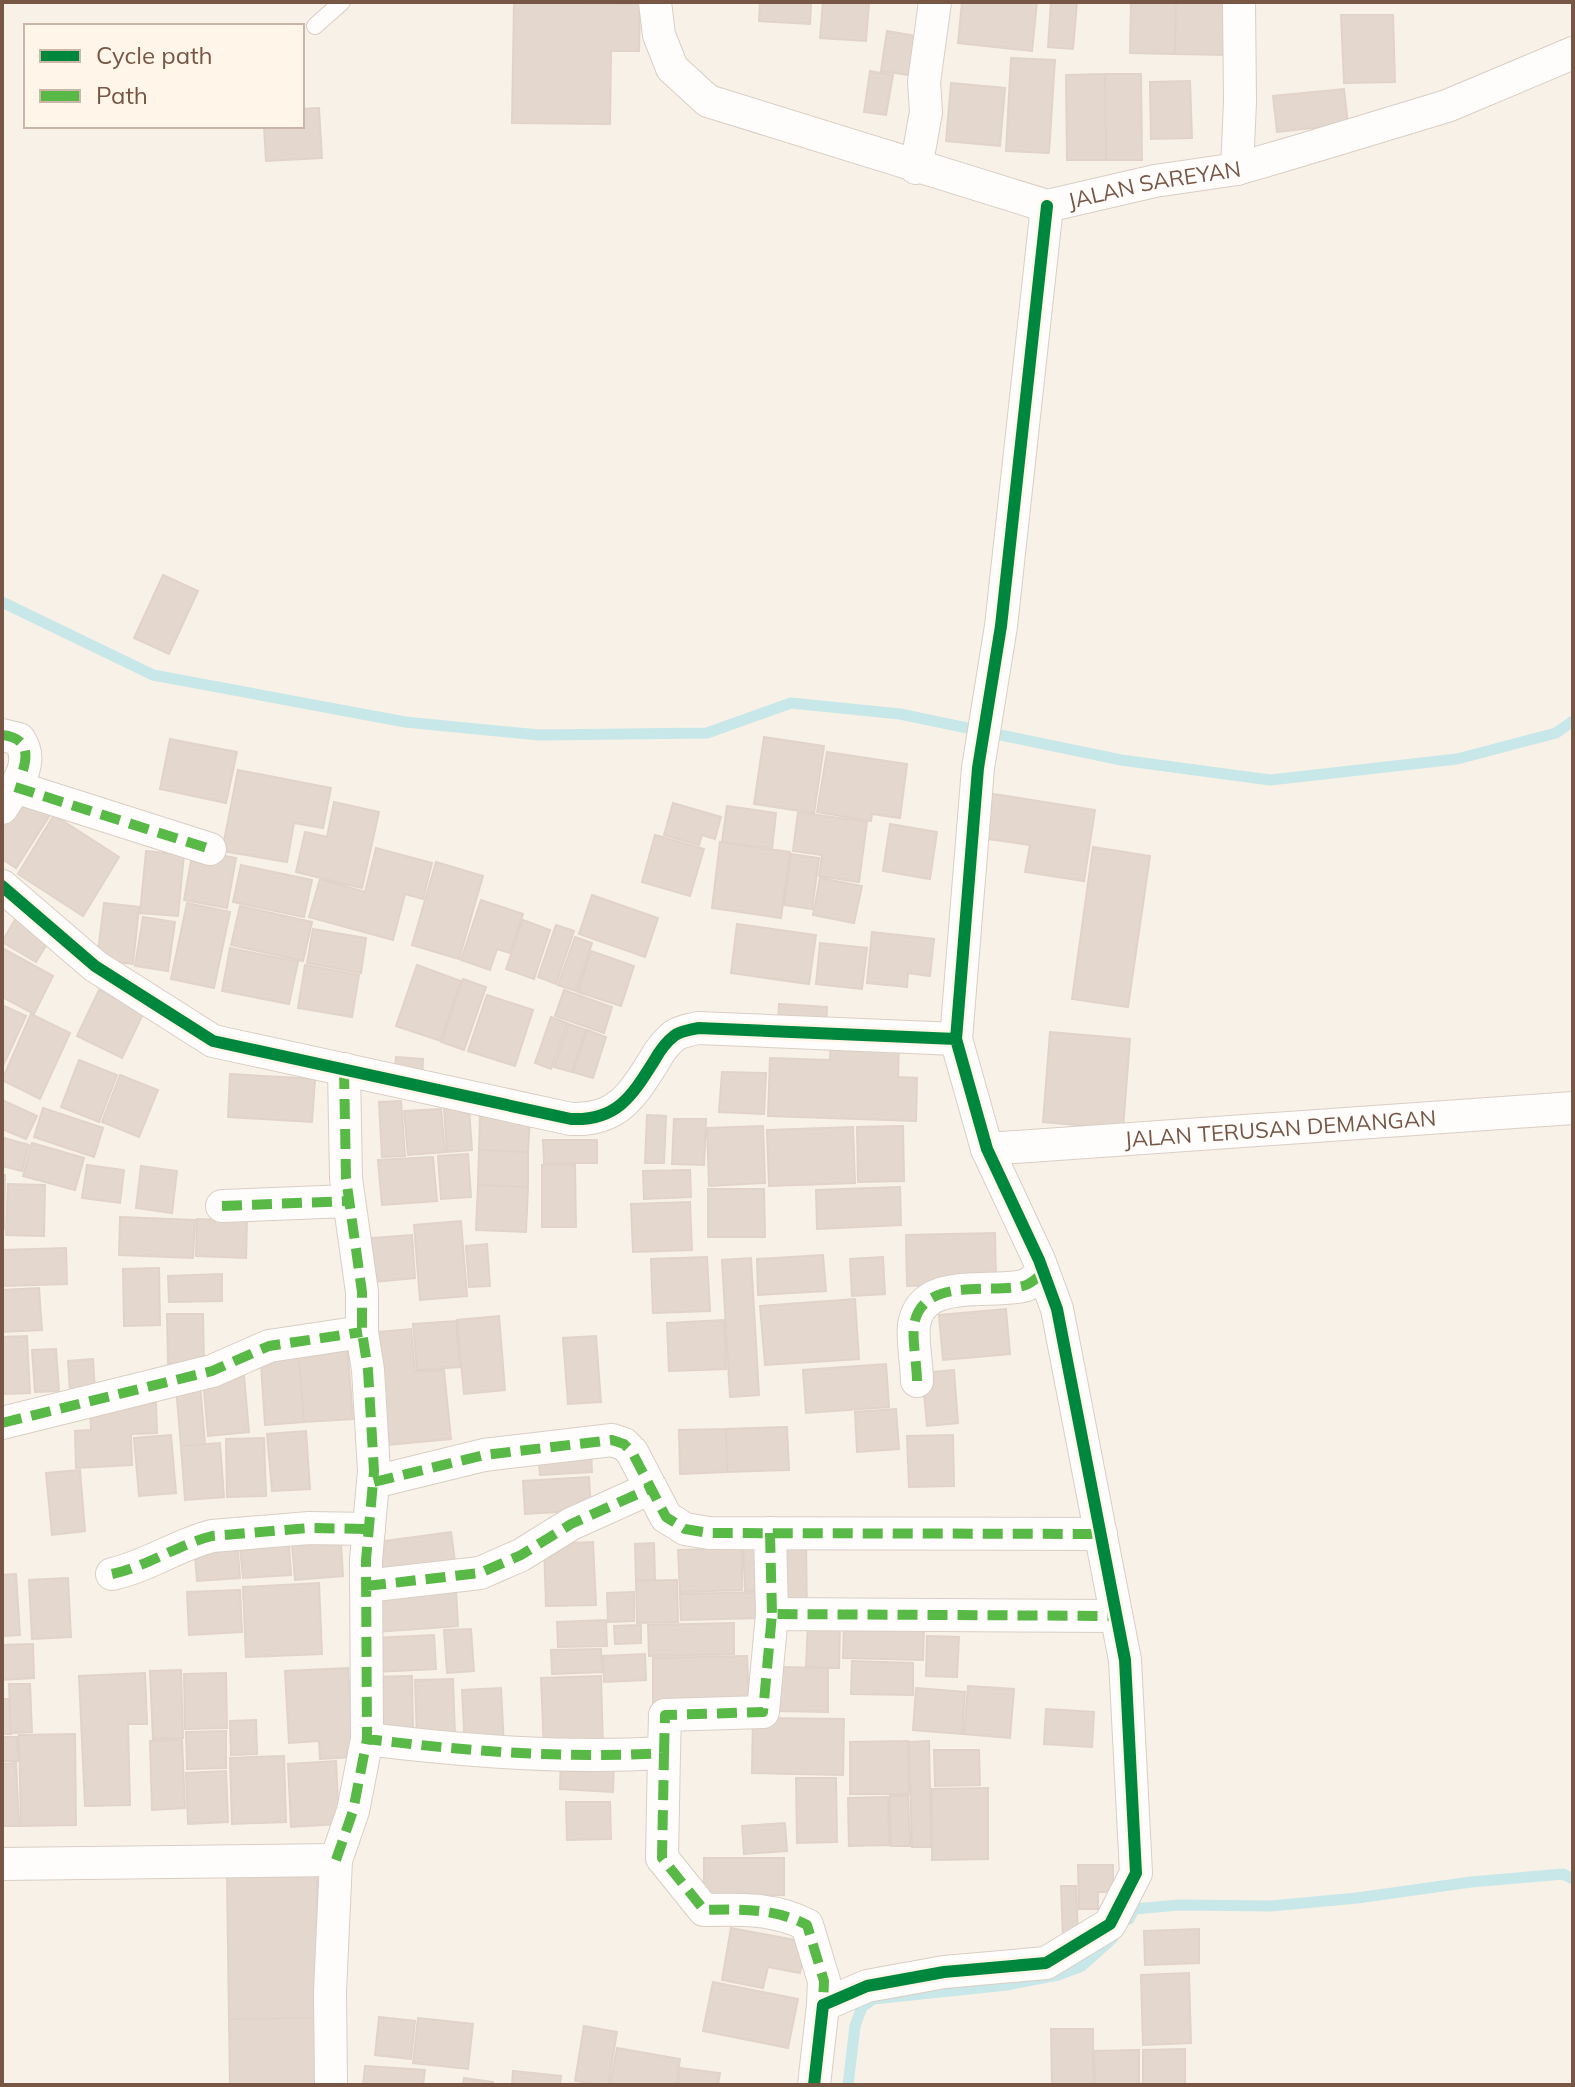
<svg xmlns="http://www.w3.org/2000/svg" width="1575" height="2087" font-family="Mulish,sans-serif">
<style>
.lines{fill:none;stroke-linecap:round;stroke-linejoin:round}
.stream{stroke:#c8e7e8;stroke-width:11}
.building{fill:#e4d8ce;stroke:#e1d3c9;stroke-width:2}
.service-casing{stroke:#d9cec5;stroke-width:18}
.minor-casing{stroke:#d9cec5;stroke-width:34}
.service{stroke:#fefdfb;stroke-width:16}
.minor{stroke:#fefdfb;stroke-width:32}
.quiet{stroke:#58b947;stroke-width:10;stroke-dasharray:20 10;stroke-linecap:butt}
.cycleway-casing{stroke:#fff6e9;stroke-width:17}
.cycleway{stroke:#00873e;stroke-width:12}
.labels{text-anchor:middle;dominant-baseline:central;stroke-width:6;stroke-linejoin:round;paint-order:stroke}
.street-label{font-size:22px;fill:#775646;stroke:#fff6e9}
</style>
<rect width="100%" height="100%" fill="#f8f1e7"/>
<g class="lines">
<path class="stream" d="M2,602L153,675L405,722L539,735L707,733L791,703L900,714L1121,760L1270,780L1457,759L1556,733L1573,721
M1129,1919L1134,1909L1179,1905L1271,1906L1357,1898L1471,1882L1563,1874L1573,1879
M848,2085L855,2026L862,2007L873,1999L1007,1985L1058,1975L1082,1966L1113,1938"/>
</g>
<path class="building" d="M514,2L640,4L639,51H611L610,124L512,123Z
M760,2H811L810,24L759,21Z
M823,2H869L866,41L820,38Z
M962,2H1037L1032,51L958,43Z
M1051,2H1077L1073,49L1048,47Z
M1131,2H1176L1175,54L1130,53Z
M1176,2L1230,3L1229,55L1175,54Z
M1341,15H1393L1395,82L1344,83Z
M887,31L922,37L916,76L881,71Z
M1011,58L1055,60L1049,153L1006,151Z
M870,71L893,75L886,115L864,112Z
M1105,74H1141L1142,160H1106Z
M1105,74L1106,160H1067L1066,75Z
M1190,81L1192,138L1151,139L1150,82Z
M951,83L1005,88L1000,146L946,141Z
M1344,89L1348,124L1277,132L1273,96Z
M319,108L322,158L266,161L264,126H302V109Z
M163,575L198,591L169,654L134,638Z
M764,737L824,746L814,813L754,804Z
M170,739L237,752L226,803L160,789Z
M827,752L907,764L900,818L872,814L871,821L817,812Z
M238,770L331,788L323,828L294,823L287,862L222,851Z
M17,793L50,815L16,868L2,859V816Z
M987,793L1095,810L1084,881L1025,872L1030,845L980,838Z
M334,802L379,812L362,888L296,872L305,832L327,837Z
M673,803L721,817L715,839L702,835L699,845L664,835Z
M727,806L776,813L772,849L722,842Z
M798,812L867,822L859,882L819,876L822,855L793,851Z
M54,815L119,857L83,916L18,874Z
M890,824L937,832L930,879L883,871Z
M655,835L704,849L690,896L642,882Z
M720,842L790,852L781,918L712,908Z
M1093,847L1150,856L1128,1007L1072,999Z
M376,848L432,863L423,899L405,894L393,940L309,917L320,879L365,892Z
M193,850L236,858L227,908L184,900Z
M146,851L184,855L178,916L140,913Z
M791,854L819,858L812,909L784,905Z
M436,862L483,876L459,959L412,945Z
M241,865L312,880L304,917L233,902Z
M820,878L862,886L854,923L813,915Z
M592,895L658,918L645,957L579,934Z
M481,900L523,914L510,953L497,949L490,970L461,960Z
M104,903L139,907L133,964L97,960Z
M187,903L230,912L214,988L171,979Z
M240,906L312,922L303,961L231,945Z
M19,913L53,934L36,962L2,942Z
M143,917L175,922L168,971L135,966Z
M523,920L550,930L534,979L506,969Z
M737,924L816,935L809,984L731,973Z
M556,925L574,931L556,984L538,977Z
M313,929L366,938L361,973L307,963Z
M872,932L934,939L930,976L908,973L907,987L867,983Z
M575,937L592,943L576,991L558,985Z
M820,943L867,948L862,989L816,984Z
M2,948L53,976L34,1014L2,997Z
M230,948L298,962L289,1004L222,991Z
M591,951L634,966L621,1006L578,992Z
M305,965L359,975L352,1017L298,1008Z
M417,965L461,981L441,1041L396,1026Z
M463,979L486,987L464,1050L441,1042Z
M99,990L144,1012L122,1058L77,1036Z
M564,990L612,1007L604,1033L555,1016Z
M487,995L533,1010L515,1066L468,1051Z
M779,1004L827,1007L826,1030L778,1027Z
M2,1005L26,1016L4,1064L2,1063Z
M31,1014L70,1033L40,1099L2,1080Z
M551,1017L567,1023L551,1069L535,1063Z
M569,1024L586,1030L572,1072L554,1067Z
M587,1030L606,1037L593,1078L573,1072Z
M1050,1032L1130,1039L1123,1129L1043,1122Z
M831,1041L899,1043L898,1077L917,1078L916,1121L768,1116L770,1058L830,1060Z
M396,1057L423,1059L422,1081L394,1078Z
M79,1060L117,1075L99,1122L61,1107Z
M722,1072L766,1073L764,1114L719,1112Z
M230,1074L315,1079L312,1122L228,1117Z
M120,1075L158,1090L139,1137L102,1122Z
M2,1100L37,1116L26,1139L2,1129Z
M401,1101L405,1156L382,1157L379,1102Z
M469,1107L472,1150L447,1152L444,1108Z
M43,1108L103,1128L94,1157L34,1137Z
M441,1109L445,1152L408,1155L404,1111Z
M480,1114L530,1116L528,1152L479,1150Z
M647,1115L666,1116L664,1163H645Z
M674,1119H706L704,1165L672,1164Z
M763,1126L765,1183L709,1186L707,1128Z
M903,1126L904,1181L858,1182L857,1127Z
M853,1127L855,1183L769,1186L767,1130Z
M4,1138L29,1145L22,1171L2,1166Z
M543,1140H597V1163H544Z
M32,1143L84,1158L75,1190L23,1176Z
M479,1150L528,1152V1187L478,1185Z
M468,1154L471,1197L441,1199L438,1156Z
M433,1157L437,1201L382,1205L378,1160Z
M87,1165L124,1170L120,1203L82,1198Z
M542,1165H575L576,1227H542Z
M141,1166L177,1171L172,1213L136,1208Z
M690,1170L691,1197L644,1199L643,1171Z
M2,1175H5L4,1229H2Z
M8,1184L45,1185L44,1236L6,1235Z
M478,1185L528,1187L526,1232L476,1230Z
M900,1187L901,1225L817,1229L816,1190Z
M708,1189H764L765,1237H708Z
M690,1202L692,1250L633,1252L631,1204Z
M120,1217L195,1220L193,1258L119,1255Z
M197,1219L247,1221L246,1258L196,1256Z
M461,1221L467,1296L420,1300L414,1225Z
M995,1233L996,1284L907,1286L906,1235Z
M412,1235L415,1278L364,1283L360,1239Z
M487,1244L490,1286L469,1287L466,1246Z
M66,1248L67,1284L2,1286V1250Z
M823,1255L826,1291L758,1295L757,1259Z
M707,1257L710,1311L653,1313L651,1259Z
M883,1257L885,1294L852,1296L850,1259Z
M751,1258L759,1395L730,1397L722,1260Z
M159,1268L160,1325L124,1326L123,1269Z
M222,1274V1301L169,1302L168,1276Z
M39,1288L42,1330L2,1332V1290Z
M855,1299L859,1359L765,1365L760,1306Z
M1006,1309L1010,1354L943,1360L939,1315Z
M167,1314H203L204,1363L168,1364Z
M499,1316L505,1390L464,1394L457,1320Z
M724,1320L726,1369L669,1371L667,1323Z
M456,1321L460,1367L417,1370L413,1324Z
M411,1329L415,1372L444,1370L451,1439L377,1446L367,1333Z
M27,1336L30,1393L2,1394V1337Z
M596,1336L601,1402L568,1404L563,1338Z
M347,1344L353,1419L304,1422L298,1347Z
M298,1347L304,1422L265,1425L260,1350Z
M56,1349L59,1391L35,1392L32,1350Z
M93,1359L95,1392L70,1393L68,1361Z
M886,1364L889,1407L806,1413L803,1370Z
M954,1370L958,1423L927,1426L922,1373Z
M244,1376L249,1432L208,1436L203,1379Z
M200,1385L205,1444L181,1446L176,1387Z
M156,1403L157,1433L131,1434L132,1465L76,1468L75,1431L91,1430L90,1405Z
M896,1409L899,1449L857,1452L855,1412Z
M787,1427L789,1470L727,1472L726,1429Z
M726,1429L727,1472L680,1474L679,1430Z
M306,1431L310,1489L272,1491L267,1434Z
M171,1435L176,1493L139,1496L134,1438Z
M953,1435L954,1486L909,1487L907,1436Z
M264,1438L266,1496L227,1497L226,1439Z
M220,1443L224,1497L185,1500L181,1446Z
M591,1449L592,1472L540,1475L538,1452Z
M80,1470L85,1531L52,1535L46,1473Z
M589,1477L591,1510L525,1514L523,1481Z
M340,1529L343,1576L295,1580L291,1533Z
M288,1531L291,1575L243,1578L239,1535Z
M451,1532L456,1569L374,1581L369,1543Z
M237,1539L240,1578L197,1581L194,1543Z
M763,1541L764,1590L745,1591L743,1542Z
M593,1542L596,1605L546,1606L544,1544Z
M654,1543L655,1580H636L635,1544Z
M806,1544L807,1613H774L773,1545Z
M742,1548V1590L680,1592L678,1550Z
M16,1574L20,1635L2,1636V1575Z
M68,1578L71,1637L32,1639L29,1580Z
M677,1580L678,1622L637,1623L636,1581Z
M319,1583L322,1654L246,1657L243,1587Z
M240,1590L242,1632L189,1635L187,1592Z
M456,1590L458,1626L376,1632L373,1596Z
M634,1592V1621L608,1622L607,1593Z
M765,1592V1618L681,1620L680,1594Z
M606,1620L607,1646L558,1647L557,1622Z
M808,1622L840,1623L839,1668L806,1667Z
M734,1623V1654L649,1656L648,1625Z
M641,1625V1643L615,1644L614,1626Z
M844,1625L924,1627L923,1660L843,1658Z
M471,1629L474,1671L447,1673L444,1630Z
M434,1635L436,1669L375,1672L374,1638Z
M927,1636L959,1637L957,1677L926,1676Z
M33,1644L34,1678L2,1680V1645Z
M601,1649L602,1672L552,1674L551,1650Z
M645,1654L646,1680L604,1682L603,1656Z
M747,1656L749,1706L653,1708V1658Z
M852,1661L913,1663V1695L851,1694Z
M779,1667L828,1668V1712L778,1711Z
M348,1668L353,1757L320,1759L319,1741L289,1743L285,1671Z
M181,1670L183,1738L153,1739L150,1671Z
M145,1673L147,1724H128L130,1805L85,1806L79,1676Z
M226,1673L227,1728L185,1729L184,1674Z
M412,1676L413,1729L372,1730L371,1677Z
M601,1676L603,1749L544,1751L541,1678Z
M453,1679L455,1737L417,1739L415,1680Z
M9,1684H30L32,1732L11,1733Z
M968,1686L1014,1689L1010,1738L964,1734Z
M501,1688L504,1747L465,1748L462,1690Z
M916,1688L965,1692L962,1734L913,1730Z
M2,1699H9L11,1734H2Z
M1046,1709L1094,1712L1092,1747L1044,1744Z
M753,1718L844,1719L843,1775L752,1773Z
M256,1720L257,1754L231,1755L230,1721Z
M226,1731V1768L187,1769L186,1732Z
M75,1734L76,1825L21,1826L19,1735Z
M2,1737H17L18,1761H2Z
M182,1740L185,1808L152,1810L150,1741Z
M908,1741L909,1794H850V1742Z
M929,1741L931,1847H912L909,1742Z
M934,1750H979L980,1785L935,1786Z
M284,1756L286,1822L232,1824L230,1758Z
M561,1758L614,1761L613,1792L560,1789Z
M336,1761L339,1824L291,1827L288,1764Z
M16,1763L19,1826H2V1764Z
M226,1771L228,1822L188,1824L186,1773Z
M796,1778H836L837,1842L797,1843Z
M988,1788V1859L932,1860V1789Z
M890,1796H908L910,1846H891Z
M888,1797L889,1845L849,1846L848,1798Z
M566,1802H610L611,1839L567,1840Z
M785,1823L787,1851L744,1854L742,1826Z
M704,1858H784V1895H704Z
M1078,1865H1113V1892H1098V1909H1079Z
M317,1876L318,2018L229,2019L227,1877Z
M1061,1886H1076L1078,1937L1063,1938Z
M731,1928L806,1942L800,1973L768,1967L763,1988L722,1980Z
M1199,1929V1963L1145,1965L1144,1931Z
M1189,1973L1191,2043L1143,2045L1141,1975Z
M713,1982L798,1999L788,2048L703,2031Z
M379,2017L415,2021L411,2059L375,2055Z
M318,2018L319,2085H230L229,2019Z
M418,2018L473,2024L468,2069L413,2063Z
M584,2026L617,2032L608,2085L575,2081Z
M1051,2029H1093V2085H1052Z
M617,2048L680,2059L676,2085H610Z
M1185,2049V2084L1143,2085V2050Z
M1139,2050V2085H1095L1094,2051Z
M365,2066L425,2070L423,2085H363Z
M680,2068L720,2073L718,2085H678Z
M513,2071L561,2076L560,2085H512Z
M464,2078L493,2082V2085H463Z"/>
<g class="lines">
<g class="service-casing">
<path id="service" d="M315,26L342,2"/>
</g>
<g class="minor-casing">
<g id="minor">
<path id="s1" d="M655,2L659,35L672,68L708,101L1047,206L1155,181L1237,169L1295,152L1447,106L1573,53"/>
<path d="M916,168L926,112L924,82L935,2"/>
<path d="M1237,169L1240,102L1239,2"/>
<path d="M2,735L19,739C36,763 15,787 2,808"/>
<path d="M15,787L210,849"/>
<path d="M2,886L95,966L213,1041L571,1119C617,1121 632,1096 654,1061C659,1052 666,1042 674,1036C680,1031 691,1030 698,1028L956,1039"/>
<path d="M344,1069L346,1178L362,1292V1332L368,1370L374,1471L366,1560L367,1739"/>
<path id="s2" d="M987,1149L1573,1108"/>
<path d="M222,1206L348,1201"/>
<path d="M917,1381C917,1365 912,1340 914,1325C922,1276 990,1294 1023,1286C1031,1284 1037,1278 1043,1272"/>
<path d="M2,1423L212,1371L269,1346L362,1332"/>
<path d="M374,1482L484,1455L612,1440L624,1444L632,1452L666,1517L685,1529L709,1533L1101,1534"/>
<path d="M770,1533L772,1614"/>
<path d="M112,1574C148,1566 177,1545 212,1536L309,1528L369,1529"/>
<path d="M366,1586L480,1573L521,1555L571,1524L651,1488"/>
<path d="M664,1753L665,1715L763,1712L772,1614L1116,1616"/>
<path d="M336,1860L353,1811L367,1739C466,1751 564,1759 664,1753L662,1858L704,1910C739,1909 775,1908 807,1925L824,1981L823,2005"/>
<path d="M2,1864L336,1860L330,1992L331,2085"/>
<path d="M814,2085L823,2005L867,1986L944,1972L1046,1963L1110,1924L1136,1873L1125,1660L1057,1309L1039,1260L987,1149L956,1039L978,768L1001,626L1047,206"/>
</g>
</g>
<use href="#service" class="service"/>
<use href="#minor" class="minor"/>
<path class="quiet" d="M2,735C31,738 28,758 20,779
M15,787L210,849
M344,1069L346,1178L362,1292V1332L368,1370L374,1471L366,1560L367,1739
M222,1206L348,1201
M917,1381C917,1365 912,1340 914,1325C922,1276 990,1294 1023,1286C1031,1284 1037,1278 1043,1272
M2,1423L212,1371L269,1346L362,1332
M374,1482L484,1455L612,1440L624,1444L632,1452L666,1517L685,1529L709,1533L1101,1534
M770,1533L772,1614
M112,1574C148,1566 177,1545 212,1536L309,1528L369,1529
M366,1586L480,1573L521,1555L571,1524L651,1488
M664,1753L665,1715L763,1712L772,1614L1116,1616
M336,1860L353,1811L367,1739C466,1751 564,1759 664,1753L662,1858L704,1910C739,1909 775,1908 807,1925L824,1981L823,2005"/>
<g class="cycleway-casing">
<path id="cycleway" d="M2,886L95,966L213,1041L571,1119C617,1121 632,1096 654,1061C659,1052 666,1042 674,1036C680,1031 691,1030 698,1028L956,1039
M814,2085L823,2005L867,1986L944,1972L1046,1963L1110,1924L1136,1873L1125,1660L1057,1309L1039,1260L987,1149L956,1039L978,768L1001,626L1047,206"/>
</g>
<use href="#cycleway" class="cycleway"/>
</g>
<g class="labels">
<g class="street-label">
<text stroke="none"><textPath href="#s1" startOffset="582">JALAN SAREYAN</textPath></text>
<text stroke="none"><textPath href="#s2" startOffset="294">JALAN TERUSAN DEMANGAN</textPath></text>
</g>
</g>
<rect width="1575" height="2087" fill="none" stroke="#775646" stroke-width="8"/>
<rect x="24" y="24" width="280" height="104" fill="#fff6e9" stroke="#c9b6a8" stroke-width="2"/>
<rect x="40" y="50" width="40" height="12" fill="#00873e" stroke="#c9b6a8" stroke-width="2"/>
<text x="96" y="64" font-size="24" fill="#775646">Cycle path</text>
<rect x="40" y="90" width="40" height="12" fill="#58b947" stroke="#c9b6a8" stroke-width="2"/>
<text x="96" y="104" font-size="24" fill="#775646">Path</text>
</svg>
